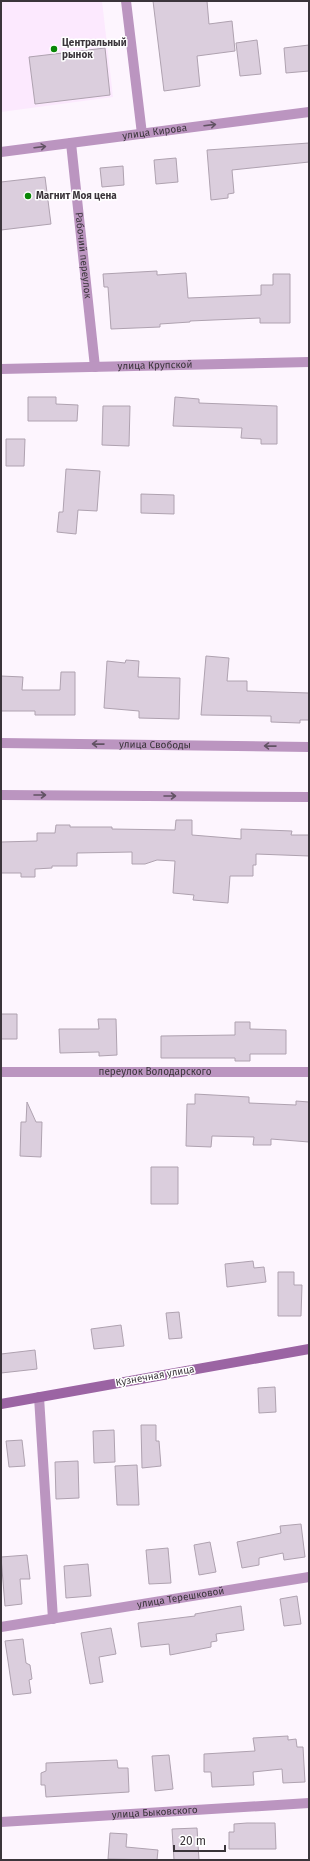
<svg xmlns="http://www.w3.org/2000/svg" width="310" height="1861" font-family="'Fira Sans',sans-serif">
<style>
.built{fill:#fce9fe}
.building{fill:#dbcedd;stroke:#afa2b0}
.lines{fill:none;stroke-linecap:round;stroke-linejoin:round}
.minor{stroke:#bb95c0;stroke-width:10}
.tertiary{stroke:#bb95c0;stroke-width:10}
.secondary{stroke:#9b64a3;stroke-width:10}
.oneway{stroke:#615263}
.poi-dot{fill:#098607;stroke:#fff;stroke-width:1.5}
.labels{text-anchor:middle;dominant-baseline:central;stroke-width:3;stroke-linejoin:round;paint-order:stroke}
.poi-label{font-size:10px;font-weight:bold;fill:#3b353b;stroke:#fff;text-anchor:start}
.street-label{font-size:10px;fill:#3b353b;stroke:#fff}
</style>
<rect width="100%" height="100%" fill="#fdf5fe"/>
<path class="built" d="M1,1H102L113,97L1,112Z"/>
<path class="building" d="M153,1H207L209,24L232,21L235,51L197,56L200,86L164,91Z
M257,40L261,74L240,76L236,43Z
M309,45V71L286,73L284,48Z
M105,48L110,95L35,104L29,57Z
M309,143V162L232,170L234,193L228,194V198L211,200L207,150Z
M176,158L178,182L156,184L154,160Z
M123,166L124,185L102,187L100,168Z
M45,177L51,224L1,230V182Z
M157,271V275L186,273L188,298L261,295V285H273V274H290V323H260V318L190,321V322L160,324V327L111,329L108,287H104L103,274Z
M28,397H56V404L78,405L77,421H28Z
M175,397L199,399V403L277,406V444H261V439L241,438L242,428L173,426Z
M103,406H130L129,446L102,445Z
M6,439H25L24,466H6Z
M66,469L100,471L97,511L78,510L76,534L57,532L59,512H63Z
M141,494L174,495V514L141,513Z
M206,656L229,658L227,681H247V691L309,693V720H300V723L271,722V716L201,715Z
M126,660L139,661L138,677L180,678L179,719L139,718V711L104,708L107,661L125,663Z
M61,672H75V715H35V711H1V676L23,677L22,690H60Z
M176,820H192V835L241,839V829L292,831L291,835H309V856L256,854V865H253V876H230L228,903L193,900L194,895L173,893L175,861L157,860L145,864H132V852L77,853V866H52V868L35,869V877H21V873H1V842L37,841V833H55L56,825H70V827H112V829L175,830Z
M1,1014H17V1039H1Z
M98,1019H116L117,1055L99,1056V1052L60,1053L59,1029H99Z
M235,1022H250V1029L286,1030V1054H250V1061H235V1058H161V1036L235,1035Z
M195,1094L249,1097V1103L296,1105V1101L309,1102V1142L271,1139V1145H253L254,1137L212,1136L211,1147L186,1146L187,1104H195Z
M27,1102L36,1122H42L41,1157L20,1156L21,1122H26Z
M151,1167H178V1204H151Z
M253,1261L254,1268L264,1267L266,1282L227,1287L225,1264Z
M278,1272H294V1285H302L301,1316H278Z
M179,1312L182,1338L169,1339L166,1313Z
M121,1325L124,1346L94,1349L91,1329Z
M35,1350L37,1369L1,1373V1354Z
M275,1387L276,1412L259,1413L258,1388Z
M141,1425H156V1441H159L161,1466L142,1468Z
M114,1430L115,1462L94,1463L93,1431Z
M22,1440L25,1466L9,1467L6,1441Z
M78,1461L79,1498L56,1499L55,1462Z
M137,1465L139,1505H117L115,1466Z
M301,1524L305,1557L284,1560L283,1553L259,1558V1565L242,1568L237,1542L281,1533L280,1526Z
M210,1542L216,1572L199,1575L194,1545Z
M168,1548L171,1583L149,1584L146,1550Z
M27,1555L30,1579H20L22,1604L5,1606L1,1557Z
M88,1564L91,1596L66,1598L64,1566Z
M297,1596L301,1624L284,1626L280,1599Z
M241,1606L244,1630L216,1634L217,1641L211,1642V1647L170,1655L169,1644L141,1647L138,1623L195,1616V1614Z
M111,1628L116,1654L99,1657L103,1682L90,1684L81,1633Z
M23,1639L26,1663L30,1665L32,1679L29,1680L31,1693L13,1695L5,1641Z
M288,1736V1740L296,1739L297,1747H303L305,1782L283,1783L282,1769L253,1772L254,1785L212,1787L211,1772H204V1754L255,1751L253,1738Z
M169,1755L173,1789L155,1791L152,1756Z
M117,1760L118,1768H128L129,1792L46,1797L45,1785H41V1773L46,1771V1763Z
M247,1823H275L276,1849H229V1832H234V1824Z
M197,1828L199,1860H174L172,1829Z
M110,1833L127,1834L126,1847L158,1850L157,1860L108,1859Z"/>
<g class="lines">
<g class="minor">
<path d="M126,1L142,134"/>
<path id="s1" d="M71,143L95,367"/>
<path id="s2" d="M1,369L309,362"/>
<path id="s3" d="M1,1072H309"/>
<path d="M39,1397L53,1619"/>
<path id="s4" d="M1,1627L309,1577"/>
<path id="s5" d="M1,1822L309,1803"/>
</g>
<g class="tertiary">
<path id="s6" d="M1,152L309,112"/>
<path id="s7" d="M1,743L309,747"/>
<path d="M1,795L309,797"/>
</g>
<path class="secondary" d="M1,1404L309,1349"/>
</g>
<defs><path id="oneway-shaft" d="M-6 0H5M1.5-3L5.5 0L1.5 3" fill="none" stroke-width="1.6" stroke-linecap="round" stroke-linejoin="round"/></defs>
<g class="oneway">
<use href="#oneway-shaft" transform="translate(210 125) rotate(-7)"/>
<use href="#oneway-shaft" transform="translate(40 147) rotate(-7)"/>
<use href="#oneway-shaft" transform="translate(98 744) rotate(-179)"/>
<use href="#oneway-shaft" transform="translate(270 746) rotate(-179)"/>
<use href="#oneway-shaft" transform="translate(40 795)"/>
<use href="#oneway-shaft" transform="translate(170 796)"/>
</g>
<g class="poi-dot">
<circle cx="54" cy="49" r="4"/>
<circle cx="28" cy="196" r="4"/>
</g>
<g class="labels">
<g class="poi-label">
<text x="62" y="43">Центральный<tspan x="62" dy="12">рынок</tspan></text>
<text x="36" y="196">Магнит Моя цена</text>
</g>
<g class="street-label">
<text stroke="none"><textPath href="#s6" startOffset="155">улица Кирова</textPath></text>
<text stroke="none"><textPath href="#s1" startOffset="113">Рабочий переулок</textPath></text>
<text stroke="none"><textPath href="#s2" startOffset="154">улица Крупской</textPath></text>
<text stroke="none"><textPath href="#s7" startOffset="154">улица Свободы</textPath></text>
<text stroke="none"><textPath href="#s3" startOffset="154">переулок Володарского</textPath></text>
<text transform="translate(155 1376) rotate(-10)">Кузнечная улица</text>
<text stroke="none"><textPath href="#s4" startOffset="182">улица Терешковой</textPath></text>
<text stroke="none"><textPath href="#s5" startOffset="154">улица Быковского</textPath></text>
</g>
</g>
<rect width="310" height="1861" fill="none" stroke="#3b353b" stroke-width="4"/>
<path d="M174 1845v6h51v-6" fill="none" stroke="#3b353b" stroke-width="2"/>
<text x="180" y="1845" font-size="12" fill="#3b353b" stroke="#ffffff" stroke-width="3" paint-order="stroke">20 m</text>
</svg>
